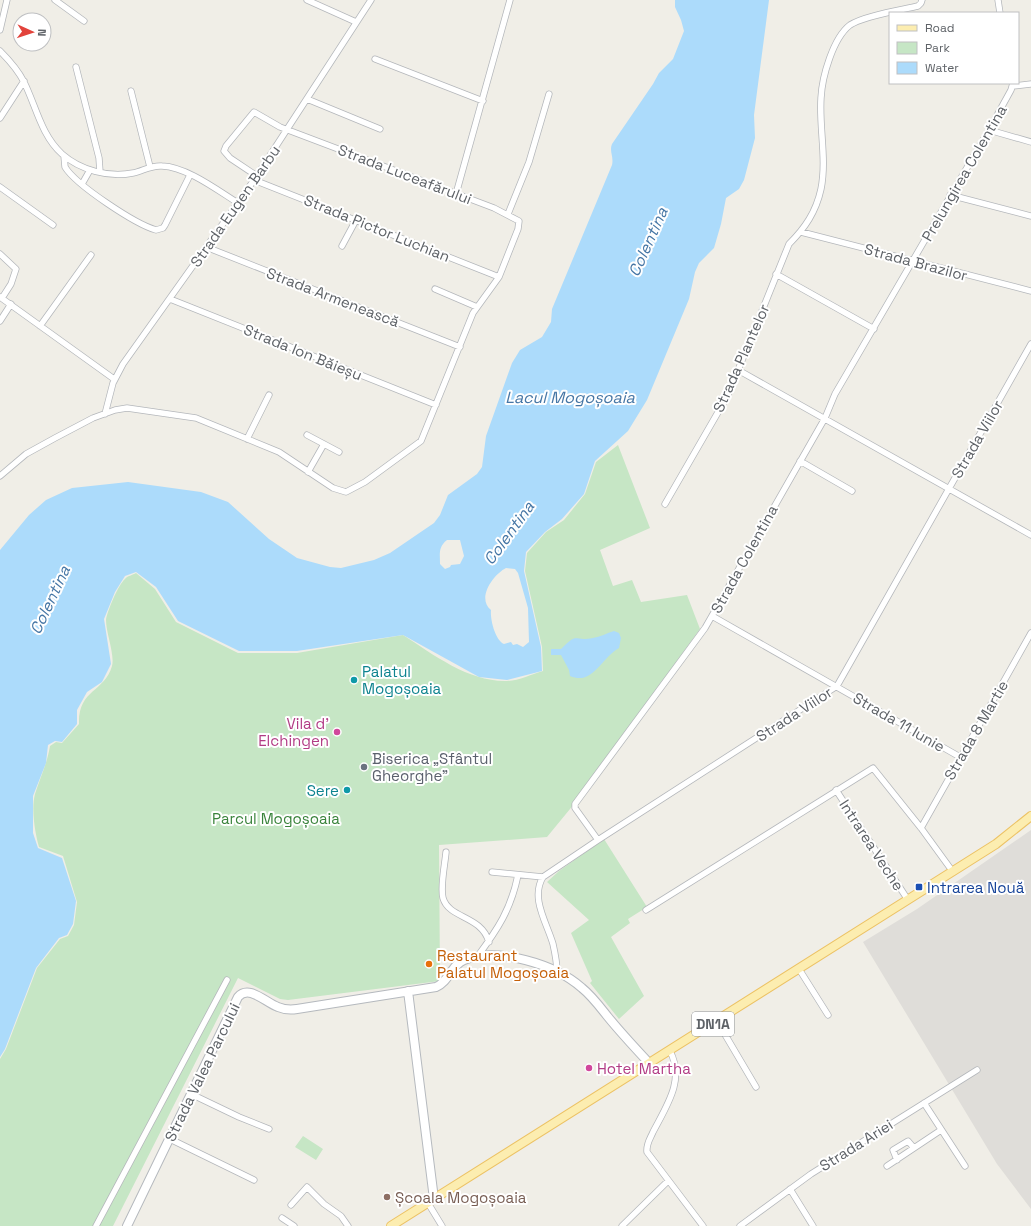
<svg xmlns="http://www.w3.org/2000/svg" width="1031" height="1226" font-family="'Space Grotesk',sans-serif">
<style>
.industrial{fill:#dfddd9}
.green{fill:#c6e6c5}
.water{fill:#acdbfb;fill-rule:evenodd}
.lines{fill:none;stroke-linecap:round;stroke-linejoin:round}
.street-casing{stroke:#b4b7bb;stroke-width:7}
.secondary-casing{stroke:#b5b9be;stroke-width:10}
.primary-casing{stroke:#ecc264;stroke-width:10}
.street{stroke:#fff;stroke-width:5.5}
.secondary{stroke:#fff;stroke-width:8}
.primary{stroke:#fcedb0;stroke-width:8}
.culture-dot{fill:#0f9aa8;stroke:#fff;stroke-width:1.5}
.hotel-dot{fill:#d1479c;stroke:#fff;stroke-width:1.5}
.worship-dot{fill:#6b7280;stroke:#fff;stroke-width:1.5}
.transit-dot{fill:#1a4fb4;stroke:#fff;stroke-width:1.5}
.food-dot{fill:#e8710a;stroke:#fff;stroke-width:1.5}
.education-dot{fill:#8d6e63;stroke:#fff;stroke-width:1.5}
.labels{text-anchor:middle;dominant-baseline:central;stroke-width:4;stroke-linejoin:round;paint-order:stroke}
.shield{fill:#fff;stroke:#8e9195;stroke-width:1}
.shield-label{font-size:14px;font-weight:bold;fill:#5e6267}
.street-label{font-size:15px;fill:#5e6267;stroke:#fff}
.culture-label{font-size:15px;fill:#0d838f;stroke:#fff;text-anchor:start}
.hotel-label{font-size:15px;fill:#b23c85;stroke:#fff;text-anchor:end}
.worship-label{font-size:15px;fill:#5b616d;stroke:#fff;text-anchor:start}
.park-label{font-size:15px;fill:#39833b;stroke:#fff}
.transit-label{font-size:15px;fill:#164399;stroke:#fff;text-anchor:start}
.food-label{font-size:15px;fill:#c56008;stroke:#fff;text-anchor:start}
.education-label{font-size:15px;fill:#785e54;stroke:#fff;text-anchor:start}
.water-label{font-size:16px;font-style:italic;fill:#4576a5;stroke:#fff}
</style>
<rect width="100%" height="100%" fill="#f0eee7"/>
<path class="industrial" d="M1031,830V1209L997,1164L863,942L917,909Z"/>
<path class="green" d="M618,445L650,528L600,550L613,586L632,580L641,602L687,595L700,629L570,809L547,837L439,845L440,981L288,1000L280,999L238,978L113,1226H0V1059L6,1049L37,968L60,939L68,936L74,925L77,902L63,856L39,847C35,833 31,809 35,794C40,778 47,764 50,746L56,742L62,743L79,724C78,689 104,693 112,666C115,655 106,633 106,620C107,612 118,585 125,579C127,576 133,575 136,573L155,589L176,622L238,653H297L403,635C434,655 469,682 507,681C518,681 532,674 543,671L542,647L525,571L527,553L546,532L564,520L585,494L596,462Z
M604,839L647,907L628,919L630,923L611,937L644,996L619,1019L590,983L592,981L571,933L589,920L547,882L559,871Z
M303,1136L323,1149L316,1160L295,1147Z"/>
<path class="water" d="M675,0H769L754,115L755,138L744,180L739,189L726,198L721,224L714,248L699,263L695,272L689,299L647,400L628,431L595,461L584,494L562,519L545,532L526,552L524,571L541,647L542,671L507,680L479,677L403,635L297,651H239L178,621L156,587L136,572L125,576L115,592L104,619L111,664L102,682L87,692L77,710V724L62,742L55,741L48,745L46,763L33,796V833L38,848L62,858L76,901L73,924L67,935L59,938L36,968L5,1049L0,1057V550L29,515L46,500L72,488L128,482L201,492L228,502L269,539L297,558L330,567L341,568L374,560L390,553L434,523L440,515L448,495L477,474L482,467L486,436L512,363L520,350L542,337L551,322L552,309L612,165C614,157 609,151 612,144L653,84L659,73L673,59L684,31L681,20L675,7ZM447,540H460L464,556L460,564L451,565L450,567L445,569L440,564C440,554 438,547 447,540ZM506,568L515,569L518,573L528,608L529,642L523,647L517,644L513,645L511,642L504,644C495,640 490,619 491,610C476,598 494,574 506,568Z
M614,631L619,633L621,638L619,648C601,658 593,686 570,676L569,670L561,655H551V649H561C579,631 572,642 593,638C600,637 607,633 614,631Z"/>
<g class="lines">
<g class="street-casing">
<path id="street" d="M55,0L84,21
M307,0L356,22
M998,0L1000,13
M0,30L7,0
M0,51C8,59 19,72 24,82C36,106 41,135 62,154C80,170 109,178 133,173C143,171 151,165 162,166C187,167 217,190 238,203
M375,59L483,101
M76,67L99,158L100,172
M1013,86L1031,84
M131,91L150,167
M307,99L380,129
M0,118L24,81
M989,130L1031,142
M64,156L65,167C76,185 135,224 156,230L163,228L165,225L190,175
M254,180L499,277
M82,184L90,170
M0,187L53,225
M456,194L510,0
M950,195L1031,216
M508,214L529,162L549,94
M801,232L1031,291
M342,246L356,220
M206,247L460,347
M0,254L16,269L11,284L2,298
M776,274L874,329
M435,289L477,307
M0,297L114,379
M170,299L436,405
M0,321L11,304
M40,326L91,255
M738,370L1031,535
M105,414L113,383L123,364L254,180L371,0
M307,435L339,452
M247,439L269,395
M800,461L852,491
M308,472L324,444
M0,476L26,454L55,438L93,418L115,410L127,408L196,418L279,452L333,488L346,492L365,482L421,441L473,313L499,277L518,229L519,221L494,208L280,127L254,112L226,146L224,151L230,158L257,176
M665,504L728,395L789,244C805,228 816,212 821,189C827,159 819,128 821,98C822,77 833,38 850,25C863,16 901,10 918,6L921,3L922,0
M712,616L960,757
M836,790L908,900
M921,828L1031,633
M598,840L575,808V804L705,628L825,418L835,394L989,130L1011,90L1013,83
M446,852C445,864 440,887 443,898C449,919 481,915 489,942
M492,872L543,877
M646,910L873,768L921,828L953,872
M477,957C498,929 511,909 518,875
M799,969L828,1015
M557,972C557,962 555,953 553,944C547,923 530,898 543,877L598,840L837,686L1031,344
M717,1021L756,1087
M670,1051C685,1080 667,1105 653,1132C650,1139 646,1144 647,1152L703,1226
M191,1094L239,1117L269,1129
M924,1103L965,1166
M170,1139L254,1180
M897,1160L893,1150L908,1141L914,1148
M887,1166L941,1130
M790,1189L813,1226
M428,1203L442,1226
M291,1205L307,1187L324,1204L341,1216L348,1226
M282,1218L294,1226
M96,1226L227,980
M622,1226L668,1181
M740,1226L811,1174L977,1070"/>
</g>
<g class="secondary-casing">
<path id="secondary" d="M408,991L434,1199
M127,1226L238,997C249,984 266,1003 278,1007C285,1010 291,1010 297,1009L436,987C449,982 451,965 464,960C498,947 555,964 582,988C592,996 600,1007 608,1017C621,1033 635,1048 649,1063"/>
</g>
<g class="primary-casing">
<path id="primary" d="M391,1226L996,844L1031,816"/>
</g>
<use href="#street" class="street"/>
<use href="#secondary" class="secondary"/>
<use href="#primary" class="primary"/>
</g>
<g class="culture-dot">
<circle cx="354" cy="680" r="4"/>
<circle cx="347" cy="790" r="4"/>
</g>
<g class="hotel-dot">
<circle cx="337" cy="732" r="4"/>
<circle cx="589" cy="1068" r="4"/>
</g>
<circle class="worship-dot" cx="364" cy="767" r="4"/>
<rect class="transit-dot" x="915" y="883" width="8" height="8" rx="2"/>
<circle class="food-dot" cx="429" cy="964" r="4"/>
<circle class="education-dot" cx="387" cy="1197" r="4"/>
<g class="labels">
<rect class="shield" x="692" y="1012" width="42" height="24" rx="3"/>
<g class="shield-label">
<text x="713" y="1024">DN1A</text>
</g>
<g class="street-label">
<text transform="translate(964 173) rotate(-60)">Prelungirea Colentina</text>
<text transform="translate(405 174) rotate(21)">Strada Luceafărului</text>
<text transform="translate(235 206) rotate(-55)">Strada Eugen Barbu</text>
<text transform="translate(377 228) rotate(22)">Strada Pictor Luchian</text>
<text transform="translate(916 262) rotate(15)">Strada Brazilor</text>
<text transform="translate(333 297) rotate(21)">Strada Armenească</text>
<text transform="translate(303 352) rotate(22)">Strada Ion Băieșu</text>
<text transform="translate(741 358) rotate(-66)">Strada Plantelor</text>
<text transform="translate(977 439) rotate(-60)">Strada Viilor</text>
<text transform="translate(744 559) rotate(-61)">Strada Colentina</text>
<text transform="translate(794 714) rotate(-33)">Strada Viilor</text>
<text transform="translate(899 722) rotate(30)">Strada 11 Iunie</text>
<text transform="translate(976 730) rotate(-60)">Strada 8 Martie</text>
<text transform="translate(872 845) rotate(57)">Intrarea Veche</text>
<text transform="translate(202 1072) rotate(-64)">Strada Valea Parcului</text>
<text transform="translate(856 1145) rotate(-32)">Strada Ariei</text>
</g>
<g class="culture-label">
<text x="362" y="671">Palatul<tspan x="362" dy="17">Mogoșoaia</tspan></text>
<text x="339" y="790" text-anchor="end">Sere</text>
</g>
<g class="hotel-label">
<text x="329" y="723">Vila d'<tspan x="329" dy="17">Elchingen</tspan></text>
<text x="597" y="1068" text-anchor="start">Hotel Martha</text>
</g>
<g class="worship-label">
<text x="372" y="758">Biserica „Sfântul<tspan x="372" dy="17">Gheorghe”</tspan></text>
</g>
<g class="park-label">
<text x="276" y="818">Parcul Mogoșoaia</text>
</g>
<g class="transit-label">
<text x="927" y="887">Intrarea Nouă</text>
</g>
<g class="food-label">
<text x="437" y="955">Restaurant<tspan x="437" dy="17">Palatul Mogoșoaia</tspan></text>
</g>
<g class="education-label">
<text x="395" y="1197">Școala Mogoșoaia</text>
</g>
<g class="water-label">
<text transform="translate(648 242) rotate(-66)">Colentina</text>
<text x="570" y="397">Lacul Mogoșoaia</text>
<text transform="translate(509 533) rotate(-54)">Colentina</text>
<text transform="translate(50 600) rotate(-65)">Colentina</text>
</g>
</g>
<rect x="889" y="12" width="130" height="72" fill="#ffffff" stroke="#bfc0c2"/>
<rect x="897" y="25" width="20" height="6" fill="#fcedb0" stroke="#bfc0c2"/>
<text x="925" y="32" font-size="12" fill="#5e6267">Road</text>
<rect x="897" y="42" width="20" height="12" fill="#c6e6c5" stroke="#bfc0c2"/>
<text x="925" y="52" font-size="12" fill="#5e6267">Park</text>
<rect x="897" y="62" width="20" height="12" fill="#acdbfb" stroke="#bfc0c2"/>
<text x="925" y="72" font-size="12" fill="#5e6267">Water</text>
<g transform="translate(32 32) rotate(93)"><circle r="19" fill="#ffffff" stroke="#bfc0c2"/>
<path d="M0-3L7 15L0 10L-7 15Z" fill="#e2433b"/>
<text y="-6" font-size="11" font-weight="bold" text-anchor="middle" fill="#5e6267">N</text>
</g>
</svg>
